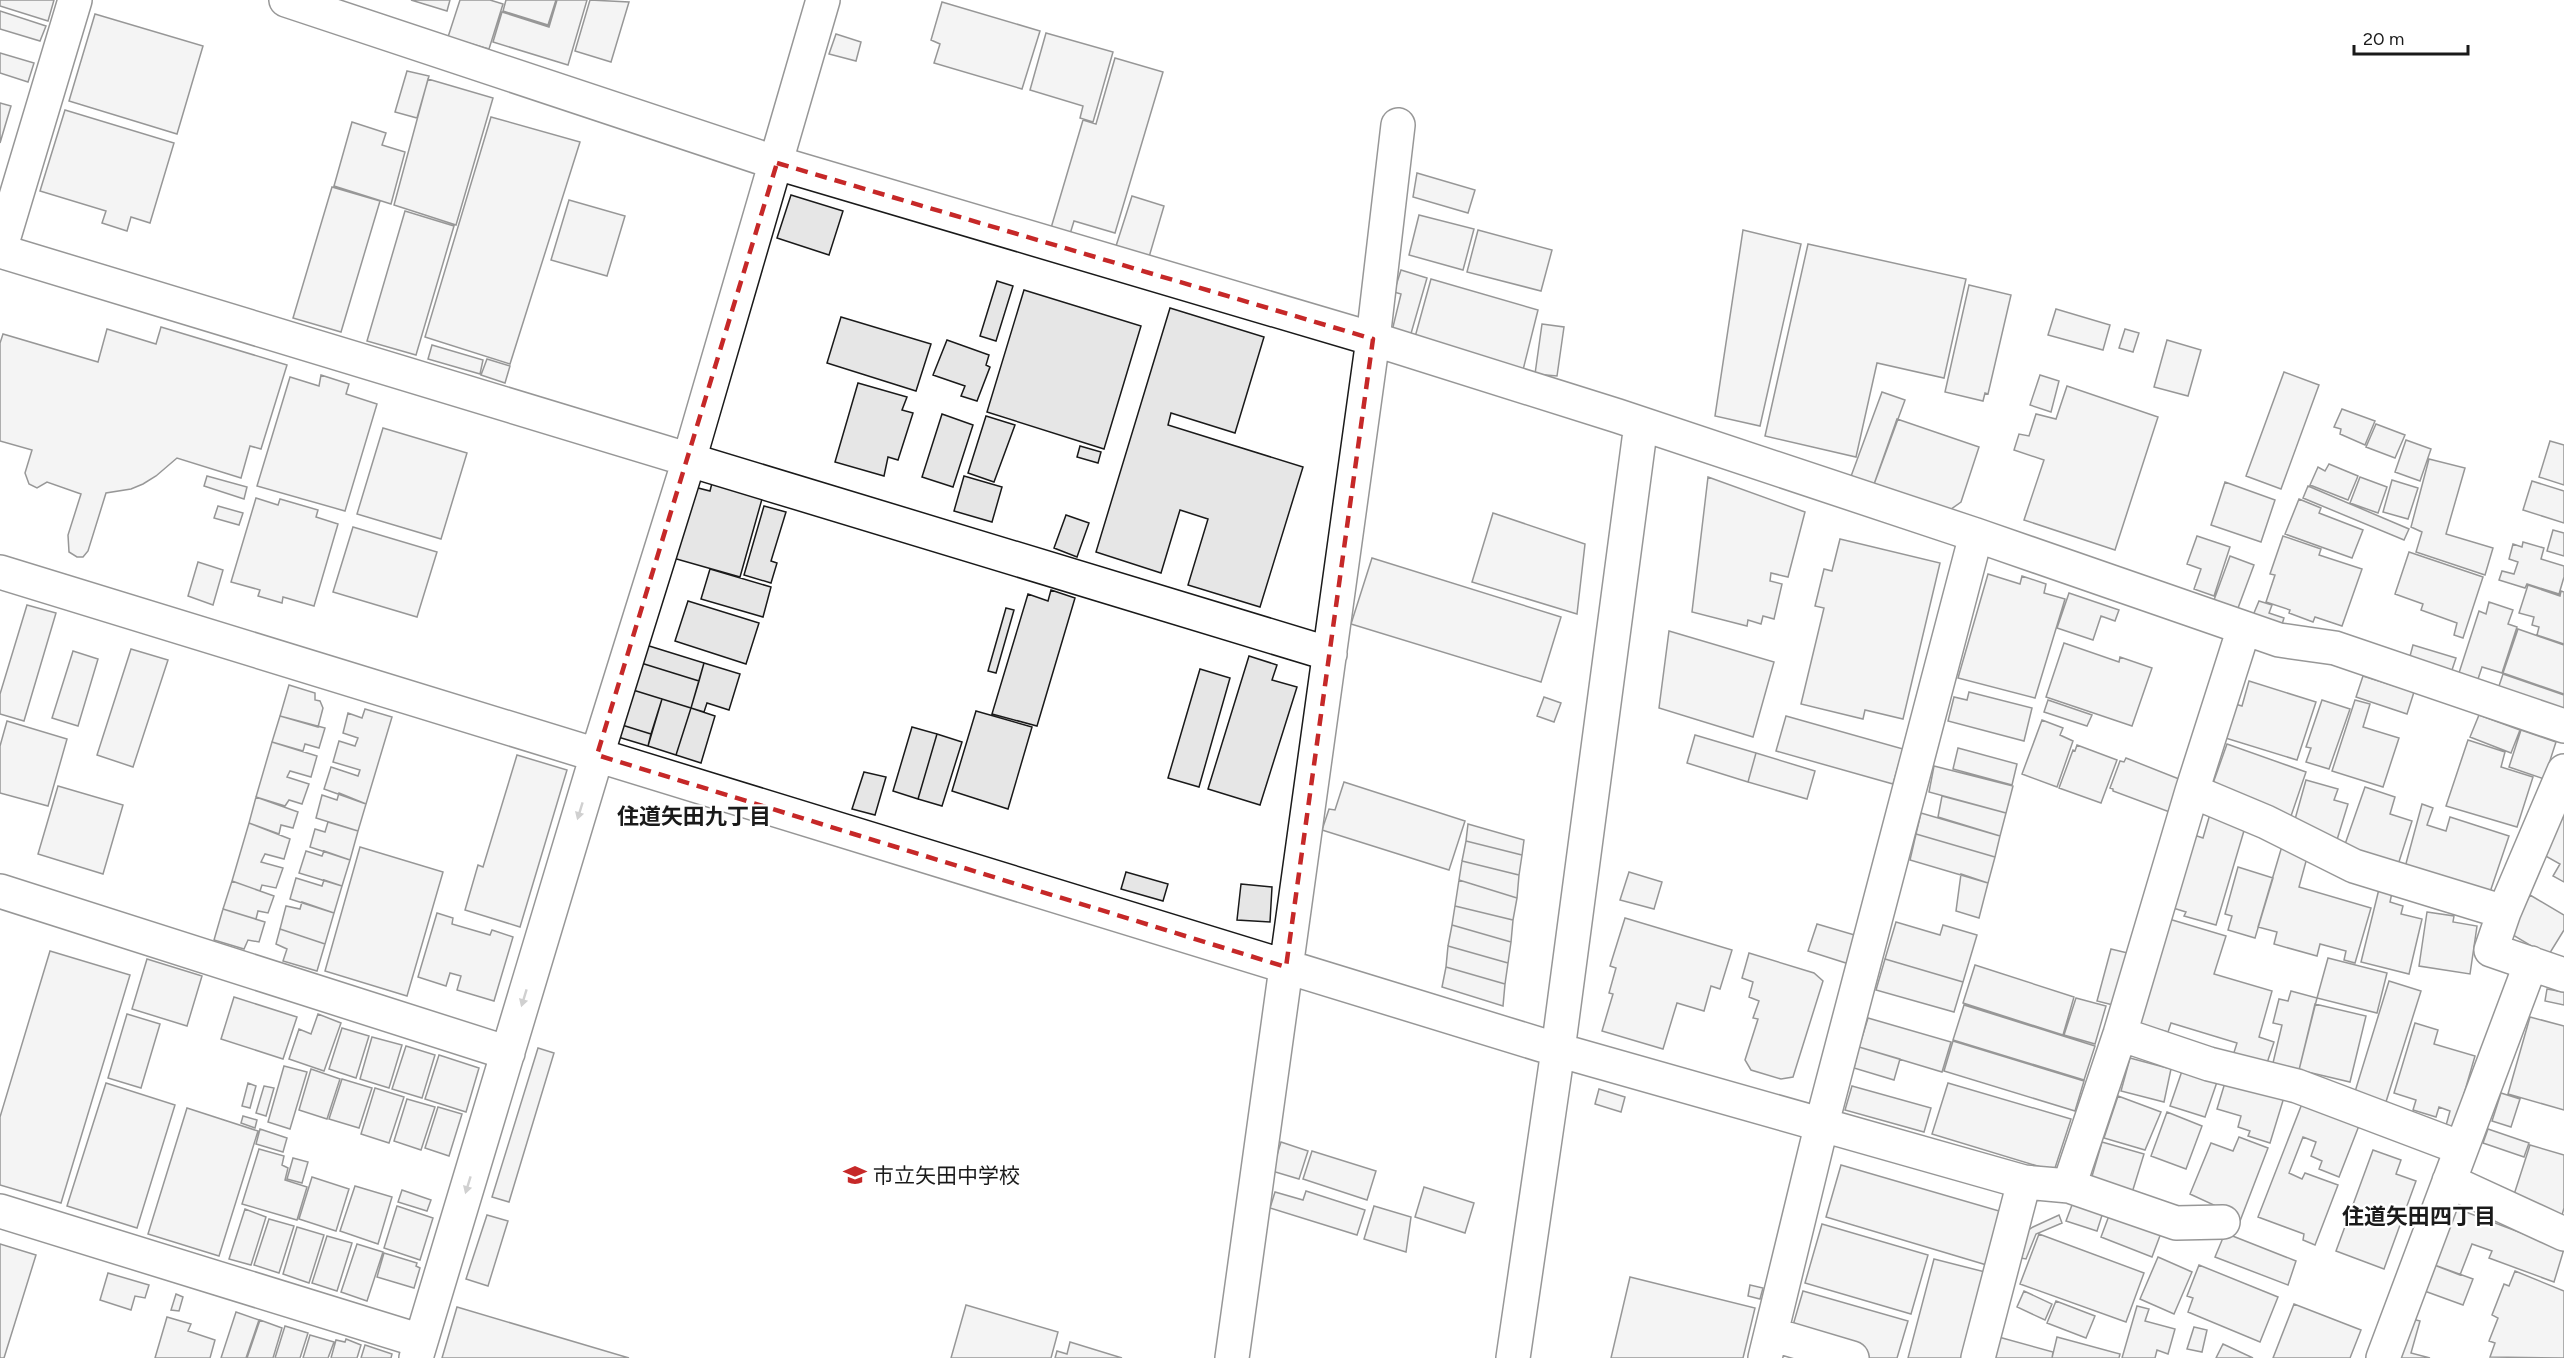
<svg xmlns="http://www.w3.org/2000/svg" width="2564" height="1358" font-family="Figtree,'Noto Sans JP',sans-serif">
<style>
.building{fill:#e6e6e6;stroke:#1a1a1a;stroke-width:1.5}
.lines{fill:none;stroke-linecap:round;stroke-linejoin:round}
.minor-casing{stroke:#1a1a1a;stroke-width:36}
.minor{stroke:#fff;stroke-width:33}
.oneway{fill:#989898}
.marked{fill:none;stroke:#c62828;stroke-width:4.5;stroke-dasharray:12 8;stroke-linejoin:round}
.labels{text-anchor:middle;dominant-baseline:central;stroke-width:4.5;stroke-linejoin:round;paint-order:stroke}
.poi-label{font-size:21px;fill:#1a1a1a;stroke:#fff;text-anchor:start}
.neighbourhood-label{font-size:22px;font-weight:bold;fill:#1a1a1a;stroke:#fff}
</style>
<rect width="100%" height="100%" fill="#fff"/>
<path class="building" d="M0,0H54L48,21L0,6Z
M411,0H450L447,11Z
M460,0H490L503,4L489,49L448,37Z
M506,0H556L548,25L503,11Z
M557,0H587L568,65L493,42L502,12L549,27Z
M590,0L629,2L611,62L575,51Z
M942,2L1040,31L1022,89L934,63L940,44L931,40Z
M0,11L46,26L40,41L0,29Z
M95,14L203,46L177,134L69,101Z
M1046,33L1113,52L1093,122L1080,118L1083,106L1030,90Z
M836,34L861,42L856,61L829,54Z
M0,53L34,63L28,82L0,73Z
M1115,58L1163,72L1115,233L1074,221L1070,234L1051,228L1083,120L1096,124Z
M407,71L429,76L417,118L395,112Z
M428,79L493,98L456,225L394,205Z
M0,103L11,106L0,143Z
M65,110L174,143L150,223L131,217L127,231L102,223L106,211L40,191Z
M491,117L580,142L510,364L425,337Z
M352,122L386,133L382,145L405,152L391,204L334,186Z
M1417,173L1475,190L1468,213L1413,197Z
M332,187L380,201L341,332L293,318Z
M791,195L843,211L829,255L777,238Z
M1132,196L1164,206L1149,257L1116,246Z
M569,200L625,216L607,276L551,260Z
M405,211L454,226L416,355L367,341Z
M1419,215L1474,229L1463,270L1409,255Z
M1478,230L1552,250L1541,291L1467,272Z
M1743,230L1801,244L1760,426L1715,416Z
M1808,244L1966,279L1944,378L1877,363L1856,457L1765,436Z
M1401,270L1427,278L1410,337L1392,331L1401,294L1394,292Z
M1431,279L1538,310L1523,370L1415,337Z
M997,281L1013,286L996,341L980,336Z
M1969,285L2011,295L1988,394L1985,393L1983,401L1945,392Z
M1024,290L1141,326L1104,449L987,412Z
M1170,308L1264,337L1235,433L1171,413L1168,425L1303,467L1260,607L1188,585L1208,519L1180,510L1161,573L1096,552Z
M2056,309L2110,325L2103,350L2048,335Z
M841,317L931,344L916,391L827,363Z
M1542,324L1564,327L1557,376L1535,374Z
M161,327L287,365L261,449L250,446L241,478L177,458L156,476L143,484L131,489L106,493L88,551L83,557H77L69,552L68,535L81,494L47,482L37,488L29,484L25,473L32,450L0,441V343L3,334L98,362L107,329L156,344Z
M2125,329L2139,333L2133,352L2119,348Z
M947,340L989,355L986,365L990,367L977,401L961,396L965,386L933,375Z
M2167,340L2201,350L2188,396L2154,387Z
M432,345L483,360L480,374L428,359Z
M487,359L510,366L505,383L481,375Z
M2284,372L2319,385L2281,489L2246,476Z
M321,375L349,384L346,394L377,404L345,511L257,486L290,377L319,386Z
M2040,375L2059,381L2051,412L2030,405Z
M858,383L907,397L902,410L913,413L898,460L888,457L884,476L835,462Z
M2067,386L2158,417L2115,550L2024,520L2044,460L2014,450L2019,434L2029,436L2036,414L2056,419Z
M1882,392L1905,400L1873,487L1850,479Z
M2342,409L2375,421L2365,445L2340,434L2341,429L2334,427Z
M942,414L973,425L953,487L922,477Z
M986,416L1015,425L994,482L968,473Z
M1897,419L1979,447L1961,502L1947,512L1873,487Z
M2376,424L2405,435L2395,458L2366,447Z
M383,428L467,453L441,539L357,514Z
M2406,440L2431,449L2420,481L2395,472Z
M2550,441L2564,445V485L2539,477Z
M1080,446L1101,452L1098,463L1077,457Z
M2429,459L2465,468L2446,534L2493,548L2485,575L2416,552L2422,532L2411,527Z
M2329,464L2358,476L2348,500L2310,485L2318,467L2325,471Z
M207,476L247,487L244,499L204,486Z
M964,476L1002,487L992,522L954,511Z
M1708,477L1805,512L1788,577L1771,573L1770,581L1782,584L1774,619L1763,616L1761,624L1748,620L1747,626L1692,612Z
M2360,477L2387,487L2378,513L2350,503Z
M2392,480L2418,488L2408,519L2383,512Z
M2532,481L2564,491V523L2523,510Z
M2225,482L2275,500L2261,542L2211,525Z
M712,483L762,499L740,577L673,558L694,487L710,491Z
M2308,486L2409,529L2404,540L2303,498Z
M256,498L278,505L280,499L318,510L316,517L338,524L314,606L283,597L282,603L258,596L260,590L231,582Z
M2299,499L2321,508L2319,513L2363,530L2352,558L2285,534Z
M218,506L243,513L239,525L214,518Z
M764,506L786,512L771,561L777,563L771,583L744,575Z
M1493,513L1585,544L1577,614L1472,582Z
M1066,515L1089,523L1077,557L1054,548Z
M353,527L437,552L417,617L333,592Z
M2553,530L2564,533V556L2547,551Z
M2197,536L2230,547L2214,596L2194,589L2201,569L2187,564Z
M2283,536L2321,549L2319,555L2362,569L2342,626L2315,617L2313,622L2289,613L2290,610L2266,602L2275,575L2270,574Z
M1840,539L1940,563L1903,719L1865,710L1863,719L1801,704L1824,608L1815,606L1824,569L1832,571Z
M2523,542L2544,548L2541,559L2564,566V577L2559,594L2527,584L2525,588L2499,580L2502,571L2514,574L2518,562L2509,559L2513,544L2522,547Z
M2409,552L2483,577L2463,638L2454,635L2457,623L2421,610L2423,604L2395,594Z
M2230,556L2254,565L2238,608L2214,600Z
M1372,558L1561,617L1541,682L1351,624Z
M198,562L223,570L213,605L188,596Z
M710,569L771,587L763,617L701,599Z
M1988,574L2020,584L2022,576L2046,584L2044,593L2065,599L2035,698L1958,678Z
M2528,585L2560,596L2561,591L2564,592V644L2537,635L2539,627L2532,625L2534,617L2519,613Z
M1051,590L1075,598L1037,726L992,714L1028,594L1048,601Z
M2069,593L2119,610L2115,621L2101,616L2093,640L2057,628Z
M688,601L759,623L746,664L675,641Z
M2259,601L2272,605L2269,613L2284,618L2279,634L2249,625Z
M2489,602L2513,610L2508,624L2517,627L2502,673L2482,667L2477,682L2458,676L2479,611L2486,614Z
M27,605L56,613L24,721L0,714V694Z
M1006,608L1014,610L996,673L988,671Z
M2518,629L2564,645V694L2503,673Z
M1669,631L1774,662L1753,737L1659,708Z
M2064,643L2119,662L2120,657L2152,668L2132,726L2046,697Z
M646,645L704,663L699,681L641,663Z
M2413,645L2456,658L2447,685L2406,671Z
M131,649L168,660L133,767L97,755Z
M73,651L98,659L78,726L52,718Z
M1249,656L1277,665L1272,680L1297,687L1260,805L1208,789Z
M641,663L699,681L691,708L633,690Z
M704,663L740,674L729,710L707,703L704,712L691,708Z
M1200,669L1230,678L1199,787L1168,778Z
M2503,674L2564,695V715L2495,698Z
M2363,676L2414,692L2407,714L2356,697Z
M2249,681L2316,702L2297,760L2219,736L2228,702L2242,706Z
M289,685L315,693V700L320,701L323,708L318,727L280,716Z
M633,690L662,699L651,734L622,725Z
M1969,692L2032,708L2024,741L1948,721L1954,697L1967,700Z
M1544,697L1561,703L1554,722L1537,716Z
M662,699L691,708L676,755L648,746Z
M2048,700L2092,715L2087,726L2044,712Z
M2322,700L2350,709L2329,769L2306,762L2311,748L2306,747Z
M2355,700L2370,704L2363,727L2399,738L2383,787L2332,771Z
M691,708L715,716L701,763L676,755Z
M365,709L392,717L366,804L324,789L331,767L358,776L360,770L333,762L339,741L355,746L358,738L343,733L348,713L362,718Z
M976,711L1032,727L1008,809L952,791Z
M2479,715L2520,730L2511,753L2470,737Z
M280,716L325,728L319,748L305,744L303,751L272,742Z
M1786,716L1903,749L1893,784L1776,751Z
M2042,720L2063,728L2060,735L2073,741L2057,787L2022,774Z
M7,721L67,739L48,806L0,793V746Z
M622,725L651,734L648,746L618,737Z
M912,727L937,734L918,799L893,791Z
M2521,730L2556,742L2544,779L2509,767Z
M937,734L962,742L942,806L918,799Z
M1695,735L1756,753L1748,782L1687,763Z
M2468,740L2505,752L2501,767L2533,777L2517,827L2446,806Z
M272,742L317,756L311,777L290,771L287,777L309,784L302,804L289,800L285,806L256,797Z
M2227,744L2306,772L2291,816L2211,789Z
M2077,745L2117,760L2101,803L2059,788L2073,750L2075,751Z
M1958,748L2017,764L2012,785L1953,769Z
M1756,753L1815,771L1807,799L1748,782Z
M517,755L567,770L520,927L465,910L478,865L483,867Z
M2126,758L2184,781L2175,814L2113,791V789L2110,788L2120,761L2124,762Z
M1934,766L2013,786L2006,813L1929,792Z
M864,772L886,777L875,815L852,809Z
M2306,780L2338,789L2334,800L2348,804L2336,843L2292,830Z
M1344,782L1465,821L1449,870L1322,830L1329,809L1335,810Z
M58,786L123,805L103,874L38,854Z
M2365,787L2395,797L2390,814L2412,821L2397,868L2343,850Z
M339,793L366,804L358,831L316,818L322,795L337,800Z
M1942,796L2006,813L2000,836L1938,817Z
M256,797L298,812L293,828L281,825L279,834L249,823Z
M2422,804L2433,808L2427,825L2446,831L2450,817L2509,836L2488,898L2404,871Z
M1921,813L2000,836L1995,857L1916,834Z
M2210,814L2246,824L2216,925L2184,916L2186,912L2173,908L2194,835L2203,838Z
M2564,815V882L2553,876L2560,864L2542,854Z
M328,822L358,831L350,860L310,847L315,829L325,832Z
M249,823L290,839L284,859L265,854L261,862L283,868L276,888L262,885L260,891L232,881Z
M1468,824L1524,840L1522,855L1466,841Z
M1916,834L1995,857L1988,883L1910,860Z
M1466,841L1522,855L1519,875L1462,861Z
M2282,846L2308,854L2299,887L2371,908L2355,963L2344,960L2346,951L2320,944L2317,956L2274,944L2277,932L2258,927Z
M360,847L443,872L407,996L325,971Z
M306,851L322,856L324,851L350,860L342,886L299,873Z
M1462,861L1519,875L1517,898L1459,880Z
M2238,867L2273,878L2255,938L2228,930L2232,916L2225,914Z
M1126,872L1168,884L1163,901L1121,889Z
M1629,872L1662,882L1654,909L1620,900Z
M1961,874L1988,883L1979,918L1956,911Z
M296,878L322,886L324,880L342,886L334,913L290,899Z
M1459,880L1517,898L1513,920L1455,906Z
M232,881L274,896L268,913L258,911L256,919L223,909Z
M1241,884L1272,887L1270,922L1237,920Z
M2380,885L2393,888L2390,902L2403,906L2401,914L2422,919L2409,974L2361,962Z
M2530,895L2564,915V930L2548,956L2508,932Z
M302,902L334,913L325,944L280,929L286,906L300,909Z
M1455,906L1513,920L1511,942L1452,925Z
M223,909L265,922L259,942L248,940L244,949L214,940Z
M2427,912L2454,916L2453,922L2477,926L2470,974L2419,966Z
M437,913L453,918L452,924L490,935L492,930L513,937L494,1001L457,990L461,976L450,973L446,986L418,977Z
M1625,918L1732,950L1720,989L1711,986L1704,1011L1677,1003L1663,1049L1602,1031L1613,994L1609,993L1616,968L1610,966Z
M2169,919L2226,936L2214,974L2272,991L2259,1037L2274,1042L2264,1072L2231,1062L2237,1043L2171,1023L2168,1032L2138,1024Z
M1896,922L1940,935L1943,925L1977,935L1963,982L1885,959Z
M1817,924L1858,936L1849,964L1808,951Z
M1452,925L1511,942L1508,963L1448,946Z
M280,929L325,944L317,971L283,961L287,949L276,944Z
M1448,946L1508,963L1505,984L1446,967Z
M2111,949L2136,955L2121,1007L2097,1001Z
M50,951L130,975L61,1203L0,1185V1117Z
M1749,953L1814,973L1823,981L1793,1077L1781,1079L1751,1070L1745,1060L1758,1019L1753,1018L1759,1001L1749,997L1753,982L1742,978Z
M2328,958L2387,973L2377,1013L2317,998Z
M147,959L202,976L187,1026L132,1009Z
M1885,959L1963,982L1954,1012L1876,990Z
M1975,965L2074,997L2063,1035L1963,1003Z
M1446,967L1505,984L1503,1006L1442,987Z
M2389,981L2421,991L2385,1105L2354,1095Z
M2547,989L2564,992V1005L2545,1001Z
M2291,991L2317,998L2299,1070L2273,1063L2282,1025L2273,1023L2279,999L2288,1001Z
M234,997L297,1017L283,1059L221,1039Z
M2076,998L2106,1006L2095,1044L2064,1035Z
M2315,1004L2366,1016L2350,1082L2299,1070Z
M1964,1005L2095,1046L2084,1080L1953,1040Z
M127,1014L160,1024L141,1088L108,1078Z
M318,1014L341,1023L324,1071L289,1059L299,1029L311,1034Z
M2530,1017L2564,1026V1110L2508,1094Z
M1868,1018L1951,1042L1942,1072L1859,1047Z
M2415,1023L2438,1030L2434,1044L2475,1056L2453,1132L2445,1129L2450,1111L2439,1107L2436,1117L2413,1110L2416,1100L2394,1093Z
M342,1028L369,1036L356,1078L329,1069Z
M372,1037L402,1045L389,1088L360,1079Z
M1953,1041L2084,1081L2075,1111L1944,1071Z
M406,1046L435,1055L422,1098L392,1089Z
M1859,1047L1900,1059L1894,1080L1854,1068Z
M538,1048L554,1053L509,1202L492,1197Z
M439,1055L479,1068L466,1112L425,1099Z
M2130,1058L2171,1069L2164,1102L2121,1091Z
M284,1066L307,1072L290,1129L268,1122Z
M311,1069L340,1079L327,1119L299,1110Z
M2182,1071L2217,1082L2205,1117L2170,1106Z
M2227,1076L2285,1094L2270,1143L2248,1136L2250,1131L2238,1127L2241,1116L2217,1109Z
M342,1079L372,1088L359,1128L329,1119Z
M106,1083L175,1105L137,1228L67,1206Z
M248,1083L256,1086L250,1108L242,1106Z
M1948,1083L2071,1119L2054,1171L1932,1134Z
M264,1086L274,1088L266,1116L256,1113Z
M1852,1086L1931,1108L1924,1132L1845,1110Z
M375,1088L404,1097L389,1143L361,1134Z
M1599,1089L1625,1097L1621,1112L1595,1104Z
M2501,1093L2520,1099L2511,1127L2492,1121Z
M2118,1096L2161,1112L2145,1150L2104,1138Z
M2305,1096L2362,1118L2339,1177L2319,1169L2322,1161L2311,1156L2316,1142L2303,1137L2289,1173L2302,1179L2305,1173L2338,1185L2315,1245L2303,1240L2304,1234L2258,1217Z
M407,1099L435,1107L421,1150L394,1141Z
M438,1107L462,1114L449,1156L425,1148Z
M187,1108L258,1131L219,1256L148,1234Z
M2167,1112L2202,1126L2186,1169L2151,1156Z
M243,1116L257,1120L255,1128L241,1123Z
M260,1129L287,1138L283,1152L256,1144Z
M2488,1129L2529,1143L2524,1157L2483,1143Z
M2239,1137L2268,1148L2240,1221L2211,1211L2214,1205L2190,1194L2211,1143L2233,1151Z
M1281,1142L1308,1151L1299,1179L1272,1171Z
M2102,1142L2144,1154L2131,1196L2090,1183Z
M2530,1145L2564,1155V1208L2561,1219L2511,1204Z
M259,1149L284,1156L282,1165L288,1168L285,1180L307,1187L297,1220L242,1204Z
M2373,1150L2401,1160L2396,1174L2416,1181L2384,1269L2336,1251Z
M1312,1151L1376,1171L1367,1200L1303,1179Z
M293,1158L308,1162L302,1183L287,1179Z
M1841,1165L2006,1213L1990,1266L1826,1217Z
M312,1177L349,1189L336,1231L299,1219Z
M355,1186L392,1197L378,1244L340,1231Z
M1424,1187L1474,1203L1465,1233L1415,1217Z
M402,1190L431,1200L427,1211L398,1202Z
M1306,1191L1365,1210L1357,1235L1270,1208L1275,1192L1303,1200Z
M2075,1197L2104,1209L2097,1231L2066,1221Z
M397,1206L433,1218L420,1260L384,1248Z
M1374,1206L1411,1217L1406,1252L1364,1239Z
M2450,1206L2564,1249L2554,1282L2489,1258L2492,1251L2472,1244L2460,1275L2429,1263Z
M245,1209L266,1217L251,1265L229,1259Z
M2110,1213L2161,1233L2152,1257L2101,1237Z
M487,1215L508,1221L488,1286L466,1279Z
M2059,1215L2062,1223L2036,1234L2026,1259L2015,1257L2021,1235L2033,1227Z
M269,1219L294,1226L279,1273L254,1265Z
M1822,1224L1928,1255L1911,1314L1805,1283Z
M297,1227L324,1235L309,1283L283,1274Z
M2225,1233L2296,1261L2288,1285L2215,1257Z
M2039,1234L2144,1273L2126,1322L2020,1284Z
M327,1236L352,1243L337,1291L312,1283Z
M0,1244L36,1255L4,1358H0Z
M357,1244L383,1252L367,1301L341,1292Z
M384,1253L417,1263L416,1266L420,1268L414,1288L377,1277Z
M2158,1257L2192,1272L2174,1314L2140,1299Z
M1934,1259L1989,1273L1967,1358H1908Z
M2429,1263L2473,1279L2463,1305L2419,1289Z
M2199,1265L2278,1297L2260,1342L2188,1312L2193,1298L2187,1296Z
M2515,1271L2564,1291V1358L2490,1357L2495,1343L2489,1341L2498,1318L2492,1315L2504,1284L2509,1286Z
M108,1273L149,1285L145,1298L135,1296L131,1310L100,1300Z
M1630,1277L1755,1308L1743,1358H1611Z
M1750,1285L1763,1288L1760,1299L1748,1296Z
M1803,1291L1908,1321L1897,1358H1857L1789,1339Z
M2024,1291L2052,1304L2045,1320L2017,1307Z
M176,1294L183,1297L179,1311L171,1310Z
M2056,1301L2095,1316L2086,1338L2047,1323Z
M2294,1304L2361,1330L2350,1358H2273Z
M966,1305L1058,1332L1051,1358H951Z
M2137,1306L2149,1309L2145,1321L2175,1329L2168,1354L2157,1350L2155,1358H2122Z
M457,1307L629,1358H442Z
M236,1312L259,1320L246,1358H221Z
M167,1317L191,1324L188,1331L215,1340L210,1358H155Z
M2405,1317L2420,1321L2411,1353L2430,1358H2393Z
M260,1320L282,1328L273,1358H247Z
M285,1326L308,1333L300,1358H275Z
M2194,1327L2207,1330L2202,1352L2187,1349Z
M310,1335L334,1342L328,1358H303Z
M1995,1336L2053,1352L2052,1358H1989Z
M2057,1337L2120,1354L2119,1358H2052Z
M346,1339L361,1345L357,1358H331L336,1340L345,1342Z
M1070,1342L1122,1358H1055L1057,1351L1067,1354Z
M2223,1344L2253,1358H2216Z
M365,1345L392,1354L391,1358H361Z"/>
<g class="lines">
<g class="minor-casing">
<path id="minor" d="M286,0L777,163L1373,339L1618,416L1976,535L2279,640L2335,648L2564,726
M0,250L75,0
M0,251L1330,654
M0,572L1558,1050L2024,1182L2069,1186L2120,1034L2192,791L2244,628
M2564,771L2504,912L2491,950L2564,975
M2192,791L2266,822L2354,866L2504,912
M0,891L508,1053
M2120,1034L2209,1064L2297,1086L2461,1148
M2449,1181L2564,1234
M2069,1186L2176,1223L2223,1222
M0,1211L421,1341
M1771,1334L1852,1358
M416,1358L597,755L689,460L823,0
M1232,1358L1373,339L1398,125
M1513,1358L1558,1050L1641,424
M1765,1358L1822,1123L1976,535
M1978,1358L2024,1182
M2383,1358L2531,963"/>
</g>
<use href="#minor" class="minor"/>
</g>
<defs><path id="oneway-solid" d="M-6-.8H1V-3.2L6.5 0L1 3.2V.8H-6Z" transform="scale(1.5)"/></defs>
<g class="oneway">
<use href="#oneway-solid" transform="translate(580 811) rotate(107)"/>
<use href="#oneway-solid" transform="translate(524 998) rotate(107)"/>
<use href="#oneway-solid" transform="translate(468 1185) rotate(107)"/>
</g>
<path d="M0 0H2564V1358H0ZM777,163L1373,339L1286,967L597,755Z" fill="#fff" fill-opacity=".55" fill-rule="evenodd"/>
<path class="marked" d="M777,163L1373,339L1286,967L597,755Z"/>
<defs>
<g id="school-bare" transform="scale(1.8)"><path d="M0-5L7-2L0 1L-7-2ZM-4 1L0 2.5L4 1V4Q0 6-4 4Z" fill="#c62828" stroke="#fff" stroke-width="2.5" paint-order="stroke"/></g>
</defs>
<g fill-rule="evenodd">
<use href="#school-bare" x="855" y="1175"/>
</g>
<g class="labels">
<g class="poi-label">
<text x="873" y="1175">市立矢田中学校</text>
</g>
<g class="neighbourhood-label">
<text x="694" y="816">住道矢田九丁目</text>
<text x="2419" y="1216">住道矢田四丁目</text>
</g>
</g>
<path d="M2354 45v9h114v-9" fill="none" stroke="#1a1a1a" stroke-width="3"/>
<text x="2363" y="45" font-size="18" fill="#1a1a1a" stroke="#ffffff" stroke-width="4.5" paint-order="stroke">20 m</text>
</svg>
